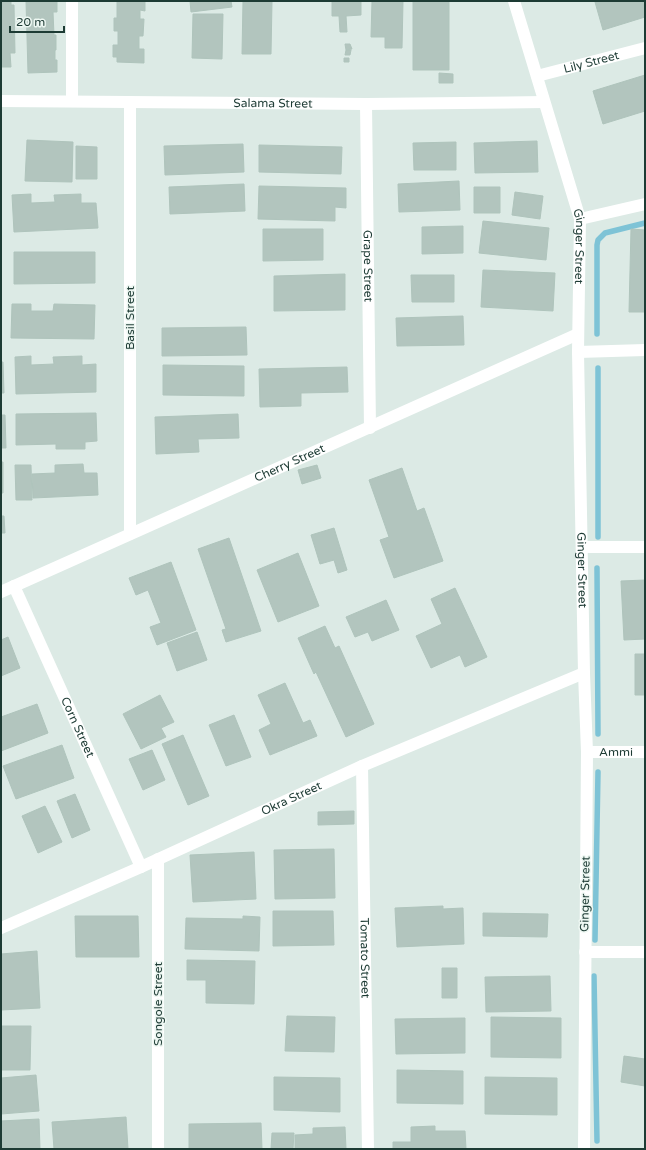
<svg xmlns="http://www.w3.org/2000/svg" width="646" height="1150" font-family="'Varela Round',sans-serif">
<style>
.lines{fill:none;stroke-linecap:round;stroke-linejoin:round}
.stream{stroke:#7ec3d6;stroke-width:5.5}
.building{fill:#b2c5be;stroke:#afc4bc}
.minor{stroke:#fff;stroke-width:12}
.labels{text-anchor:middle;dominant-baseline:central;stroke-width:3;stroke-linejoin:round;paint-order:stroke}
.street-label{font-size:12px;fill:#1d3b34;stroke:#edf7f2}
</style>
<rect width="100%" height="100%" fill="#dceae5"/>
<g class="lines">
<path class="stream" d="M597,334V245L598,240L605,233L645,223
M598,368V537
M597,568L598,734
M595,940L598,772
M594,976L597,1141"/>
</g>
<path class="building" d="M1,1H11V5H14L15,53H10L11,67H1Z
M26,1H57V12H53L54,35H56V50H55V60H57V72L28,73Z
M113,1H145V11L140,10V19H144L143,36H139V49H144V63L117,62V57H113V45H118V31H114V18H117V1Z
M190,1H231L232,7L191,12Z
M243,1H272L271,54H242Z
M332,1H361V15L346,16L347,32H340L339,16H332Z
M372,1H403L402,48H385V37H371Z
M413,1H449V70H413Z
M599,1H643L645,8V17L603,30L595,2Z
M193,14H223L222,59L192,58Z
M345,44H350L352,49L346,50Z
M346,50H351L350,55H345Z
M344,58H349V62H344Z
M439,73L453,74V83H439Z
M645,75V111L603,124L593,91Z
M27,140L73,142L72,182L25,181Z
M537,141L538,172L475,173L474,143Z
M456,142V170H414L413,143Z
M243,144L244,172L165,175L164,146Z
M259,145L342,147L341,174L259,172Z
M76,146L97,147V179H76Z
M459,181L460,210L399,212L398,184Z
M244,184L245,211L170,214L169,187Z
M259,186L346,188V208L335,207V221L258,219Z
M474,187H500V213H474Z
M515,192L543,196L540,219L512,215Z
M31,194V203L55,202L54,195L81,194V203H96L98,228L14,232L12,195Z
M483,221L549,228L546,260L479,253Z
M463,226V253L422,254V227Z
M263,229H323V260L263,261Z
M631,229L645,230V312H629Z
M14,252H95V283L14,284Z
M483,270L555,273L553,311L481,307Z
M345,274V310L274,311V276Z
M411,275H454V302H412Z
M12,304H31V311H53L54,304L95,305L94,339L11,338Z
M463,316L464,345L397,346L396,318Z
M246,327L247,355L162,356V328Z
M31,356V365L54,364L53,357L82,356V365L96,364V392L16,394L15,357Z
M1,362H3L4,393H1Z
M163,365L244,366V396L163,395Z
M347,367L348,392L301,393V406L260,407L259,369Z
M96,413L97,441L85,442V449H56V444L16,445V414Z
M238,414L239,438L198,439L199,452L156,454L155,417Z
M1,415H5L6,448H1Z
M1,462H3V493H1Z
M83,464L84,473H97L98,495L33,498L32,474L55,473V465Z
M15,465H31L32,500H16Z
M317,465L321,478L302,484L298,470Z
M402,468L417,511L424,508L443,561L394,578L380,540L389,537L369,480Z
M1,516H4L5,533H1Z
M334,528L347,570L338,573L334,560L320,564L311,535Z
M229,538L261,631L226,642L222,630L226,629L198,549Z
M298,553L319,606L278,622L257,570Z
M171,562L196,630L157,645L150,627L161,623L148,590L136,595L129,578Z
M645,580V639L624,640L621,581Z
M455,588L487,657L465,667L460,655L431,668L416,636L442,624L431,599Z
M386,600L399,630L372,641L368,632L355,637L346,617Z
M325,626L335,648L339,646L374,724L346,737L316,672L314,674L298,638Z
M197,632L207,660L177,671L167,643Z
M8,637L20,668L1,676V640Z
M635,654H645V695H635Z
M285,683L303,723L310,720L317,736L270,755L259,730L271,724L258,695Z
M160,695L174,722L161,728L166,737L141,749L123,714Z
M37,704L48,733L1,751V717Z
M234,715L251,757L226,766L209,725Z
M183,735L209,796L188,805L162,744Z
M62,745L74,778L16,799L3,766Z
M152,750L165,780L143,790L129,759Z
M75,794L90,830L72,838L57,801Z
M45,806L62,842L38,853L22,816Z
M354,811V824L318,825V812Z
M334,849L335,898L275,899L274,850Z
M254,852L256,899L193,902L190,855Z
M443,906V909L463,908L464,944L397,947L395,908Z
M273,911H333L334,945L273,946Z
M483,913L548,914L547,937L483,936Z
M75,916H138L139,957H76Z
M243,916L260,917L259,951L185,949L186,918L243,919Z
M37,951L40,1008L1,1010V954Z
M187,960L255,961L254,1004L206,1003V980H187Z
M442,968H457V998H442Z
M550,976L551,1011L486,1012L485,977Z
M287,1016L335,1017L334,1052L285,1051Z
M491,1017L561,1018V1058L491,1057Z
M465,1018V1053L396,1054L395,1019Z
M1,1026H31L30,1070H1Z
M624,1056L645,1059V1086L621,1082Z
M397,1070L463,1071V1104L397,1103Z
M36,1075L39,1111L1,1114V1078Z
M274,1077L340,1078V1112L274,1110Z
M485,1077L557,1078V1115L485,1114Z
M126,1117L128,1149H54L52,1122Z
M39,1119L40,1149H1V1121Z
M261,1123L262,1149H189V1124Z
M435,1126V1131H465L466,1149H393V1142H411V1127Z
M345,1127L346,1149H295V1135L313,1134V1128Z
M272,1133H294L293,1149H271Z"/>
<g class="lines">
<g class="minor">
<path d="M72,1V101"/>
<path id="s1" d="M514,1L580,219L578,352L584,673L587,752L584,1149"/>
<path id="s2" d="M537,76L645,48"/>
<path id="s3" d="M1,101L366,104L544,102"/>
<path id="s4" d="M366,104L370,428"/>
<path d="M580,219L645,204"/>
<path d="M578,352L645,350"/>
<path d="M130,534V102"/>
<path d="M582,547H645"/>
<path id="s5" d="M14,586L141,867"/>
<path id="s6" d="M1,592L578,334"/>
<path id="s7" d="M587,752H645"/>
<path id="s8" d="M362,766L368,1149"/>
<path d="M158,859V1149"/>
<path id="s9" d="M1,928L141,867L362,766L584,673"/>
<path d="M585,952H645"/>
</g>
</g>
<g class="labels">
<g class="street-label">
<text stroke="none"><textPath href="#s2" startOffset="56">Lily Street</textPath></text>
<text stroke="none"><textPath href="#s3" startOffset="272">Salama Street</textPath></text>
<text stroke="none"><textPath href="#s1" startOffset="255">Ginger Street</textPath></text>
<text stroke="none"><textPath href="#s4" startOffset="162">Grape Street</textPath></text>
<text transform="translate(130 318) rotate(-90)">Basil Street</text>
<text stroke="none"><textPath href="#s6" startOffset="316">Cherry Street</textPath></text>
<text stroke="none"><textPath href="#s1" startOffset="579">Ginger Street</textPath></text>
<text stroke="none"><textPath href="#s5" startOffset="155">Corn Street</textPath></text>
<text stroke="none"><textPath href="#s7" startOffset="29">Ammi</textPath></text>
<text stroke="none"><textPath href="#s9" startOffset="318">Okra Street</textPath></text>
<text transform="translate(585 894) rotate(-89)">Ginger Street</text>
<text stroke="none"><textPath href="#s8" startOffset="192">Tomato Street</textPath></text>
<text transform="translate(158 1004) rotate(-90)">Songole Street</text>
</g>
</g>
<rect width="646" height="1150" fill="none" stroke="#1d3b34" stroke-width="4"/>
<path d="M10 26v6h54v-6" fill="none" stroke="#1d3b34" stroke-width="2"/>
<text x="16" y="26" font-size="12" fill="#1d3b34" stroke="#edf7f2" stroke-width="3" paint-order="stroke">20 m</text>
</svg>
